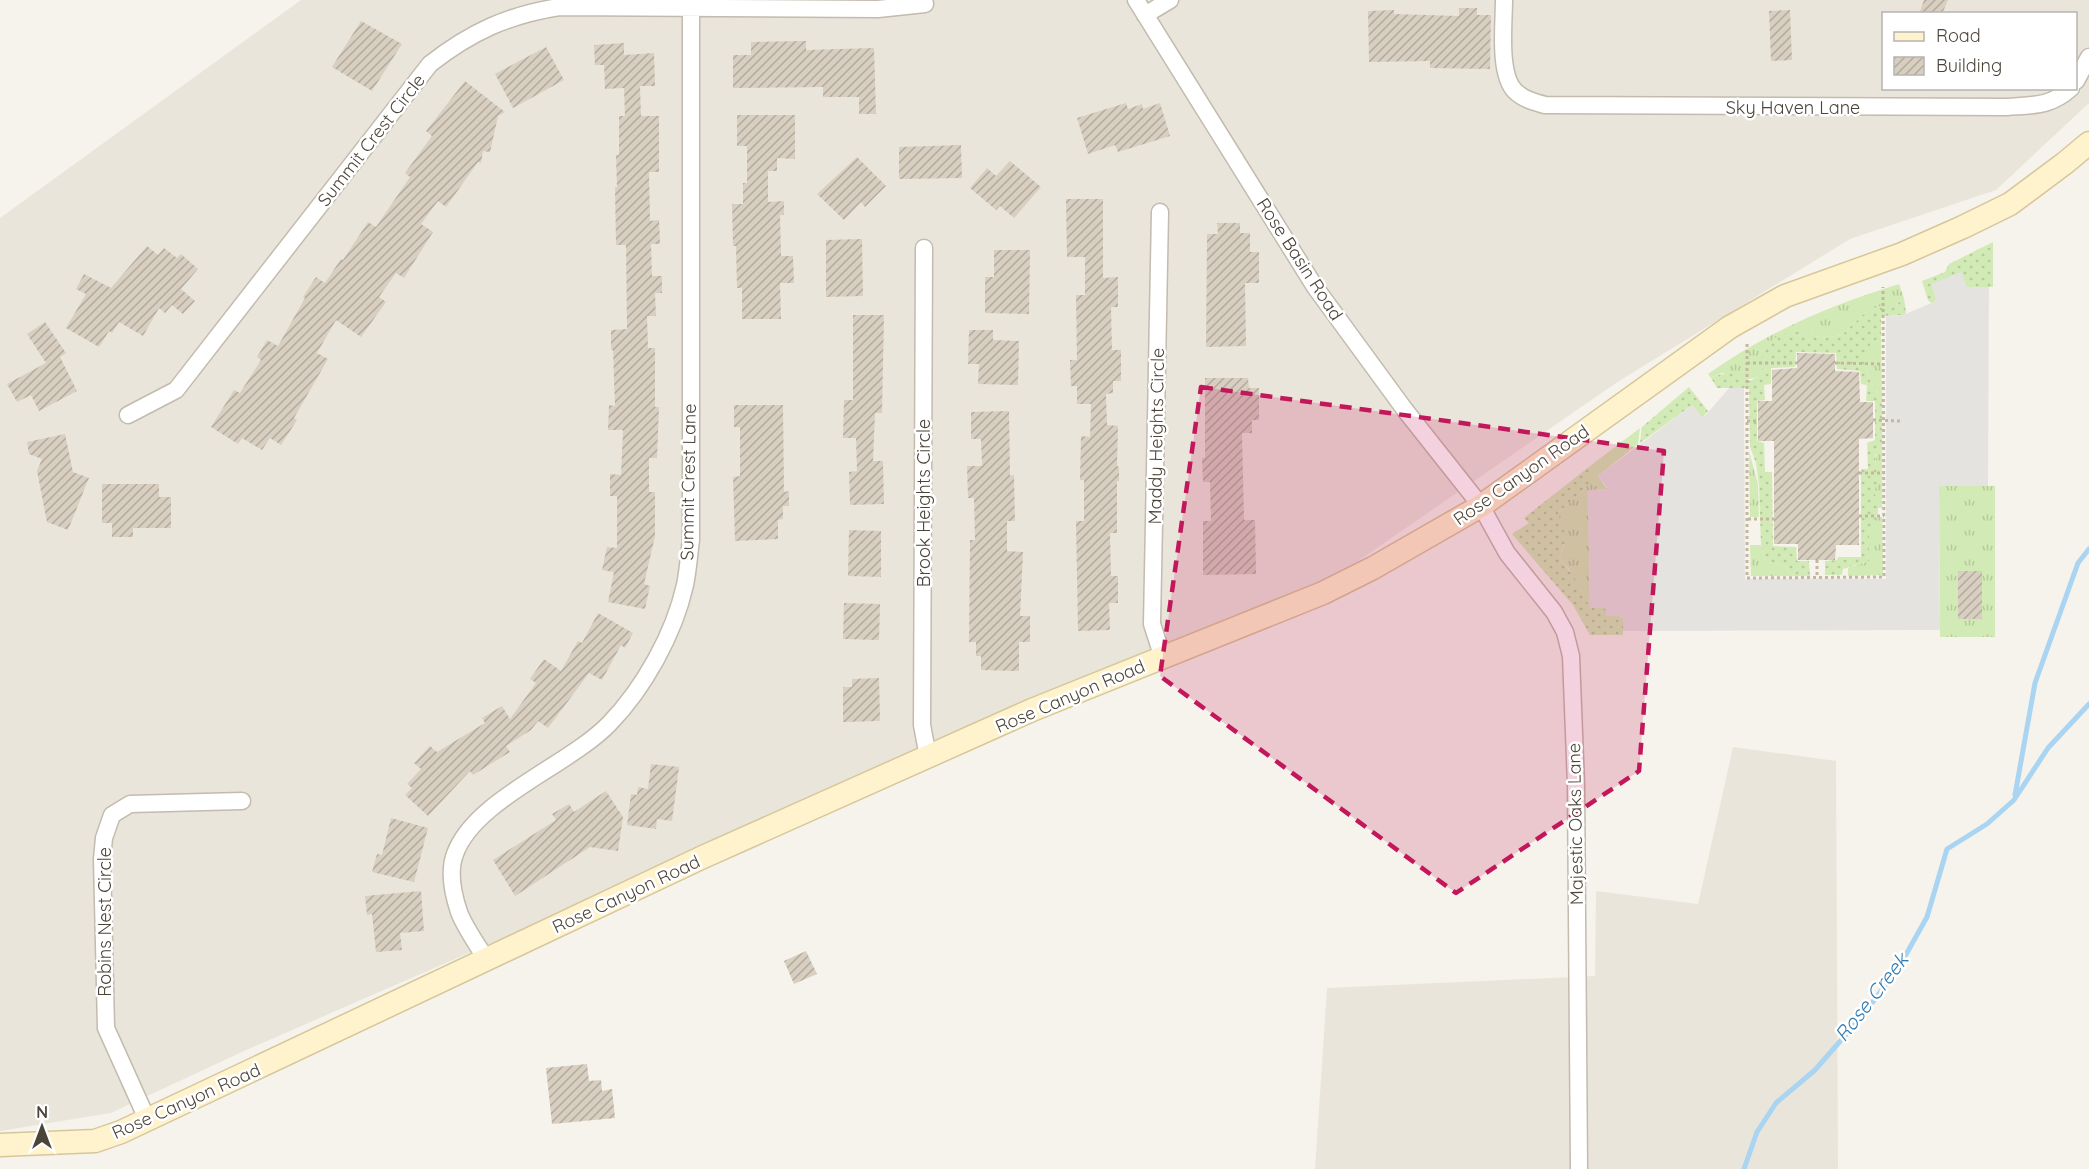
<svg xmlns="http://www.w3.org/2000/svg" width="2089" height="1169" font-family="Quicksand,sans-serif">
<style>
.residential{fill:#eae5da;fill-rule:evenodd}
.grass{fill:url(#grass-tufts)}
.garden{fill:url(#garden-dots)}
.parking{fill:#e5e3e0}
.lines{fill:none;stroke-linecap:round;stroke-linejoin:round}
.stream{stroke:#a9d4f2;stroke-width:5}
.building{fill:url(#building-hatch)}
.street-casing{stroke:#c2bbae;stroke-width:19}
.secondary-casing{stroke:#d6c79b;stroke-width:25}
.path{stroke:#c4b79f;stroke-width:3;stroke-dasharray:3 3;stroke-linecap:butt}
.street{stroke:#fff;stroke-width:16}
.secondary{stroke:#fff3cd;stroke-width:22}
.marked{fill:#c2185b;fill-opacity:0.2;stroke:#c2185b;stroke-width:4.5;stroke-dasharray:12 8;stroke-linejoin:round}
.labels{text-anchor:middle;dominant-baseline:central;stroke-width:5;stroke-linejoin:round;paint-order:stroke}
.street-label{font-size:18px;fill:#4b4439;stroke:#fff}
.water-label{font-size:20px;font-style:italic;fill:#2e7ab2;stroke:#fff}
</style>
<defs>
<pattern id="grass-tufts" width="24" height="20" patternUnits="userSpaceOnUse" patternTransform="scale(1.5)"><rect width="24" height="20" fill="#d2eab5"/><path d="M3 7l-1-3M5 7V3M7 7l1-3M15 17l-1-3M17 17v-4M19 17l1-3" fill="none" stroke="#b6ca9c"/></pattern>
<pattern id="garden-dots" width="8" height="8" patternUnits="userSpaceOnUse" patternTransform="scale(1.5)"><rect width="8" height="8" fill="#d2eab5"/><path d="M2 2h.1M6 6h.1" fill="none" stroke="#b6ca9c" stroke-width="1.8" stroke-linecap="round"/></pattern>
<pattern id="building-hatch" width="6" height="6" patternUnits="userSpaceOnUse" patternTransform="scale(1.5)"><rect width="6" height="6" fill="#d8cfc1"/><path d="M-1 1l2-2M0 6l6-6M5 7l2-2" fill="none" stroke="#b1aa9e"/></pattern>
</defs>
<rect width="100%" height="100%" fill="#f6f3ec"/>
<path class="residential" d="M301,0H2089V103L1996,190L1850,239L1619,381L1342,572L244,1051L111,1113L0,1131V218ZM1884,14H2076V88H1884Z
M1733,747L1836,761L1838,1169H1315L1327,988L1595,976L1596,891L1698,904Z"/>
<path class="grass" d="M1899,284L1904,298L1896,305L1867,311L1842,335L1822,338L1802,332L1762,354V374C1748,384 1738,377 1722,373L1711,378L1708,374C1770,331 1828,306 1899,284Z
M1881,340L1882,395C1867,386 1853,344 1881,340Z
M1640,428L1638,444L1598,476L1607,489L1588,491L1590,608L1569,569L1559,558L1564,545L1558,513L1583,491L1591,479L1590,466Z
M1882,449V502L1878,501C1875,497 1874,497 1874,492C1874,487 1876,454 1876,452Z
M1749,451L1758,484L1759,517H1750Z
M1939,486H1995V637H1940Z
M1874,517H1882L1883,575L1848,576V568L1869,561V530Z
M1750,545H1761L1765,561L1786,567L1793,576H1751Z"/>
<path class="garden" d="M1993,242V287H1967L1961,273L1934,302L1931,303L1928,300L1922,281L1945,272L1949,264Z
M1904,298L1906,313L1903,315L1881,316V340C1853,344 1867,386 1882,395V449L1876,452L1875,456L1877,484L1874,493L1878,501L1882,502V508H1878V513L1869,530V561L1843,569L1842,575H1825V561L1837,560L1838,557H1861V469H1868L1867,443L1875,440V401H1866L1867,385L1861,384L1860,371L1837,369L1836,353L1796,352L1795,367L1771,368V384L1764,385L1765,400L1757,401V441L1764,443L1765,472H1772L1773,546L1796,547L1797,561H1809L1810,576H1793L1786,567L1765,561L1761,545L1759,485L1756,463L1750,447L1749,388H1717L1711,378C1723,372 1738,372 1750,381L1762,374V354L1774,338L1791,332H1802L1822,338L1842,335L1867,311L1880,306L1896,305Z
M1689,387L1708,411L1704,416H1701L1692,405L1640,443L1642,427Z
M1590,466L1592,479L1583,491L1558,513L1566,538L1559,558L1573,575L1590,608H1604L1623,618V635H1590L1573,605L1512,534L1529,523L1524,518Z"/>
<path class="parking" d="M1961,272L1967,287H1989L1988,486H1939L1940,630L1623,631V618L1620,616H1606V610L1604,608H1590L1588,490L1606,489L1607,487L1598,476L1692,405L1701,416H1705L1729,388H1744L1745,579H1886V316L1903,315L1934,302L1936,300L1931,284Z"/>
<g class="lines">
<path class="stream" d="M2015,795L2035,683L2078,563L2089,549
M1744,1169L1757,1132L1776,1103L1815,1070L1863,1015L1899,967L1927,917L1947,849L1987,824L2014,800L2048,748L2089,704"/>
</g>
<path class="building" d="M1924,0H1948L1942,14H1919Z
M1459,8H1477V15H1491L1490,69L1430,68V61L1369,62L1368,11L1394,10V14L1459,16Z
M1790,10L1792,60L1771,61L1769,11Z
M361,21L402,44L372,91L332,67Z
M806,41V50L874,48L876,114H859V97H823V87L733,88V55H751V42Z
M624,43V55L654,53L655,86H640L641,116H659V172H649L650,221L659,220L660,244H651L652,276H662V293H655L656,316H647L648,348H655V407H659L657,458H649V492H655V536L644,584L650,586L645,609L608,602L614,572L602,570L607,547L617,548V496H610V474L621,475L623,430H608L609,405L615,406L613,350H611V330L627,329L626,245H616L615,187H617L616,155H619V116H625L624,88L605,89L604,65H595L594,45Z
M546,47L564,80L513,108L495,74Z
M465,81L505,112L498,116L490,152L483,151L481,163L478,162L446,207L438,201L421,224L433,232L404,278L396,273L379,297L386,302L361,337L336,320L317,353L328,359L294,418L297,420L281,445L270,438L262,450L242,438L238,444L211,427L234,390L240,393L261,360L257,357L267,340L278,346L305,298L303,297L316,277L325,283L341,259L343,260L368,222L376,227L410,177L405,173L432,136L426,131Z
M1126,103L1128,109L1142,104L1143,109L1160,103L1170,136L1118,152L1115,145L1088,154L1077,118Z
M737,115H795V159L777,158V171H768V202L784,201V215H780L781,256H793L794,283H780L781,319H742V288H737L736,246H733L732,204H743V183H747V146H737Z
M961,145L962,178L899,179V147Z
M857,157L886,186L865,207L861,202L844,220L817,194Z
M1010,161L1041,187L1014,218L1000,206L996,210L970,188L987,168L996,176Z
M1066,199H1103V278L1118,277V307H1111L1112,350H1121V381H1113V393L1106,394L1107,425L1118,426L1117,466L1119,467V481H1117V533H1110L1111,576H1118V603H1109L1110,630L1078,631L1076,521H1084V480H1080L1081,436L1090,437L1091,404H1077V386H1071L1070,360H1077L1076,295H1085V257H1067Z
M1217,223H1240V233H1250V252H1259V283H1245L1246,346L1206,347L1207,234H1218Z
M862,239L863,296L826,297V240Z
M147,246L158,255L164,248L177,258L181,254L198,269L181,289L195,301L183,314L172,305L165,313L159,308L143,336L119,322L112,333L109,331L99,347L66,328L86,294L76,289L84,274L111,288Z
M994,250H1030L1029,314L985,313V277H994Z
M853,315H884L882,413H875L873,461H883L884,504L850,505L849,472L857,471L856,438H843L844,400H853Z
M45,322L66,353L60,357L77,391L39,411L31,395L17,402L7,384L46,363L27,334Z
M969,330H993V340L1019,341L1018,385L978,384L979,364H968Z
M1797,353L1835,354V371L1859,372L1860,402H1873V438L1859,439V545H1836L1835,560H1798V544H1774V441H1758V401H1772V370L1797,368Z
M1205,378H1248L1249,388H1259V420H1252V433H1242L1244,520H1255L1256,574L1203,575V521H1211L1210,482H1203L1202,458H1205Z
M734,405H783L784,492L789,491V506H783V519L778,520V539L735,541L733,477L740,476V427H734Z
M1009,411L1010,476L1014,475L1015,521H1007V551L1023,552L1020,616H1030V642H1019V671L981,670V656H976V642H969L970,540H975L974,498H968L967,466H982L981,439H971V412Z
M65,434L73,472L89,478L68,530L47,522L37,471L42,459L29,454L27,442Z
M102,484H159V497H171V528H133V537H112V523H102Z
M849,530L881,531V577L848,576Z
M1958,571H1982V619H1958Z
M844,603L880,604L879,640L843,639Z
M598,613L633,633L625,648L621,645L602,680L589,673L548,728L538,721L531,730L506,746L510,752L473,775L470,771L428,816L405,795L412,788L407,784L421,769L414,763L430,746L437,752L485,723L482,718L502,706L510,719L536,683L530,679L544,659L561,671L578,641L582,643Z
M879,678L880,721L843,722V687H852V679Z
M651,764L679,767L672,821L657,819L656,829L627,825L631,794L637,795L638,787L648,789Z
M606,791L623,817L618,851L590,847L515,896L493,860L556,820L552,814L569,804L574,812Z
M391,818L428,828L414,882L372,872L377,854L382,855Z
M421,891L424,931L400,933L402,950L376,952L372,914L367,915L365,896Z
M806,951L817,974L794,984L784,961Z
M587,1064L589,1081L601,1080L602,1091L612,1089L615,1118L552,1124L546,1068Z"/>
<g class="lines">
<g class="street-casing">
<path id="street" d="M1136,0L1315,287L1405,410L1481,506L1507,553L1554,612L1565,632L1571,656L1576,785L1579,1169
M1504,0C1504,23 1498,74 1515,91C1523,99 1534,102 1545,105L2007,107C2033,105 2050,107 2071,88
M1145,15L1170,0
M2076,81L2089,57
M1160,212L1152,624L1163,658
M924,248L922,725L928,757
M128,415L176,390L430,64C471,32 508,15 559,7L878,9L925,4L924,0
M486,959C477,944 465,928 459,912C453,894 448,872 455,854C474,800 568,766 609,724C644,688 674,634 685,585C688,571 689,555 691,540V8
M147,1119L106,1028L102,859L104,838L112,815L130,804L242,801"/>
</g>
<g class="secondary-casing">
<path id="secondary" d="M0,1145L95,1141L121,1132L703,857L1032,710L1323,593L1373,568L1481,506L1730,327L1785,296L1902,254L1963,227L2010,204L2065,163L2089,143"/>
</g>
<path class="path" d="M1747,344V578L1884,577L1883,287
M1747,363H1797
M1835,363L1883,364
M1873,420L1900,421
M1747,421H1758
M1859,473H1884
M1859,516H1884
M1748,519H1774
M1817,560V576"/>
<use href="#street" class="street"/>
<use href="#secondary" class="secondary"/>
</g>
<path class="marked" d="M1201,387L1664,451L1639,771L1456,893L1160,676Z"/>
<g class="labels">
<g class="street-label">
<text x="1793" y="107">Sky Haven Lane</text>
<text transform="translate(371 140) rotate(-52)">Summit Crest Circle</text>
<text transform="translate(1300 259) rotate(57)">Rose Basin Road</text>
<text transform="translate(1156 436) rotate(-89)">Maddy Heights Circle</text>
<text transform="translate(1521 475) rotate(-35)">Rose Canyon Road</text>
<text transform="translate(688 482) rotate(-89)">Summit Crest Lane</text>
<text transform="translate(923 503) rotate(-90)">Brook Heights Circle</text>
<text transform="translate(1070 696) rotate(-23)">Rose Canyon Road</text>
<text transform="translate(1575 824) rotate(-91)">Majestic Oaks Lane</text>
<text transform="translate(626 894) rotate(-25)">Rose Canyon Road</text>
<text transform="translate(104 922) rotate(-90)">Robins Nest Circle</text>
<text transform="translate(186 1101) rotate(-24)">Rose Canyon Road</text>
</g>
<g class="water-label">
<text transform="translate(1871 997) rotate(-52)">Rose Creek</text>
</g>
</g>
<rect x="1882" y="12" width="195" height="78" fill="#ffffff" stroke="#b7b4b0" stroke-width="1.5"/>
<rect x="1894" y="32" width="30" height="9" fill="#fff3cd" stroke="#b7b4b0" stroke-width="1.5"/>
<text x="1936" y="42" font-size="18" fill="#4b4439">Road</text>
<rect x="1894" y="57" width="30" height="18" fill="url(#building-hatch)" stroke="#b7b4b0" stroke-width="1.5"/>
<text x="1936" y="72" font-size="18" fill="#4b4439">Building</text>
<g transform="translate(42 1127)" stroke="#ffffff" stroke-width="4.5" paint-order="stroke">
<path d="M0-4.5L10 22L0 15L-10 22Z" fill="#4b4439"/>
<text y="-9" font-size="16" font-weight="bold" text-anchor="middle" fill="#4b4439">N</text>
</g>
</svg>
